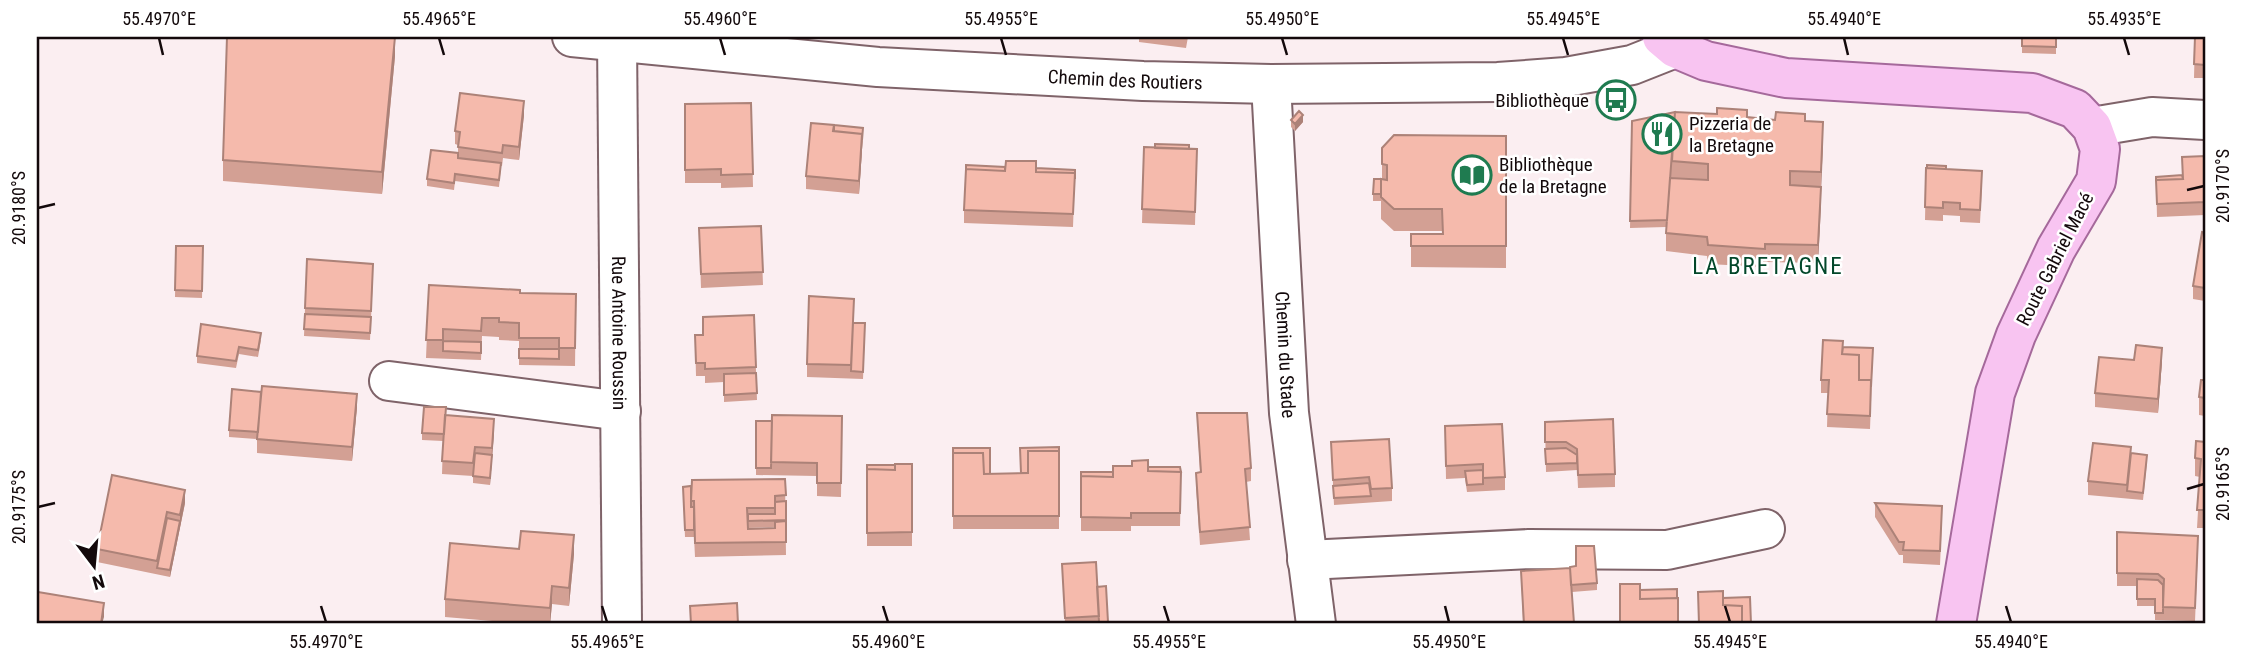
<svg xmlns="http://www.w3.org/2000/svg" width="2242" height="661" font-family="'Roboto Condensed',sans-serif">
<style>
.lines{fill:none;stroke-linecap:round;stroke-linejoin:round}
.minor-casing{stroke:#7f6369;stroke-width:42}
.major-casing{stroke:#a5699b;stroke-width:42}
.minor{stroke:#fff;stroke-width:38}
.major{stroke:#f8c4f1;stroke-width:38}
.wall{fill:#d3a094;fill-rule:evenodd}
.shaded-wall{fill:#ac8278}
.building{fill:#f5baac;stroke:#ac8278;stroke-width:2}
.ticks{fill:none;stroke:#13090b;stroke-width:2.5}
.labels{text-anchor:middle;dominant-baseline:central;stroke-width:5;stroke-linejoin:round;paint-order:stroke}
.street-label{font-size:19px;fill:#13090b;stroke:#fff}
.poi-label{font-size:19px;fill:#13090b;stroke:#fff;text-anchor:start}
.quarter-label{font-size:23px;letter-spacing:2px;fill:#02472a;stroke:#fff}
.neatline{fill:none;stroke:#13090b;stroke-width:2.5}
.ticks-label{font-size:18px;text-anchor:middle;fill:#13090b}
</style>
<rect width="100%" height="100%" fill="#fbeef1"/>
<g class="lines">
<g class="minor-casing">
<g id="minor">
<path id="s1" d="M572,37L878,67L1143,81L1271,84L1498,82L1566,77L1632,65L1675,48"/>
<path id="s2" d="M617,37L622,624"/>
<path id="s3" d="M1271,84L1289,413L1316,624"/>
<path d="M2092,127L2152,117L2205,120"/>
<path d="M389,381L621,411"/>
<path d="M1307,560L1529,549L1667,550L1765,529"/>
</g>
</g>
<g class="major-casing">
<path id="major" d="M1662,37L1675,48L1706,61L1786,78L2032,93L2075,109L2092,127L2100,149L2096,181L2056,249L2016,335L1995,393L1956,624"/>
</g>
<use href="#minor" class="minor"/>
<use href="#major" class="major"/>
</g>
<path class="wall" d="M1139,37H1188L1186,48L1139,42Z
M2022,37H2056V54L2022,53Z
M2195,37H2205V78H2194Z
M395,56L382,194L223,181V160Z
M751,103L753,187L721,188V183H685V104Z
M524,115L519,160L503,158L502,166H501L499,187L455,181L454,190L427,186V179L458,153V145L455,144V131Z
M1747,117L1775,120L1805,121L1823,140L1818,263L1765,262V267L1708,264L1707,256L1666,251V227L1630,228L1632,121Z
M1291,120L1303,122L1295,131L1291,127Z
M863,135L859,194L806,189V176Z
M1506,136V268L1411,267V234H1442V231H1394L1381,219V201H1373V194L1382,179V148Z
M1144,147L1197,149L1195,225L1142,223Z
M2205,156V215L2157,217L2156,177L2182,175Z
M1036,168L1075,170L1073,227L964,223V210Z
M1926,168L1946,169L1982,185L1980,223L1960,222V216L1943,215V221L1925,220Z
M761,226L763,285L701,288L699,228Z
M2205,233V301L2193,299V286Z
M176,246H203L202,298L175,297Z
M373,277L370,340L304,336L305,308Z
M429,285L520,293L576,294L575,366L519,365V341L499,340V337L482,336L481,360L426,358Z
M754,315L757,400L724,402V382L705,383V376H696L695,335H703Z
M853,323L865,330L863,379L807,377V364Z
M261,340L258,357L239,354L236,368L197,363V356Z
M1843,347L1873,348L1870,429L1827,427L1828,393H1821V380Z
M2134,360L2162,361L2158,413L2095,407V393Z
M2205,380V416L2199,415V397Z
M261,392L357,407L352,461L257,453V439L229,437V430Z
M1197,413L1251,468V481L1246,482L1250,540L1200,545L1196,486V473L1200,472Z
M446,415L494,432L490,485L473,483V476L442,474L443,441L422,440V433Z
M842,416L841,497L817,496V476L756,475V421H772Z
M1545,422L1615,474V487L1578,488L1577,466V470L1546,472Z
M1445,426L1505,477V490L1467,492L1465,478L1446,479Z
M1331,442L1392,488V501L1334,505Z
M2205,442V528H2197L2200,477L2195,476V458Z
M1059,447V529H953V448L990,474L1021,473Z
M2147,462L2143,500L2088,495V481Z
M912,464V546H867V465Z
M1148,468L1181,485L1180,526H1131V531H1081V472H1113Z
M785,479L786,555L695,557L694,537H685L683,487ZM775,527V528H748Z
M185,503L170,577L97,562V549Z
M1875,503L1942,519L1940,565L1903,563V555H1899L1875,517Z
M2117,532L2198,549L2195,621L2155,620V606H2137V586H2117Z
M574,554L569,606L552,604L550,624H526L445,617V599Z
M1062,564L1097,587L1106,586L1108,624H1065Z
M1576,566L1597,583V590L1572,592L1574,624H1523L1521,571L1570,568Z"/>
<path class="shaded-wall" d="M395,37V56L382,194V172Z
M524,101V115L519,160V147Z
M1303,115V122L1295,131V124Z
M1823,122V140L1821,191V172Z
M863,128V135L859,194V181Z
M1821,187V206L1818,263V245Z
M2162,348V361L2158,413V399Z
M357,394V407L352,461V447Z
M494,419V432L490,485V478Z
M185,490V503L170,577V570L180,521V515Z
M574,535V554L569,606V588Z
M552,586V604L550,624V608Z
M104,603V617L102,624H101Z"/>
<path class="building" d="M227,37H395L382,172L223,160Z
M2022,37H2056V47L2022,46Z
M2195,37H2205V65L2194,64Z
M460,93L524,101L519,147L503,145L502,153L458,147L460,132L455,131Z
M751,103L753,174L721,175V169L685,170V104Z
M1717,108L1747,110V117L1775,120L1776,112L1805,114V121L1823,122L1821,172L1790,171V185L1821,187L1818,245L1765,244V249L1708,245L1707,237L1666,233L1670,178L1708,180V164L1672,161L1675,112L1717,114Z
M1299,111L1303,115L1295,124L1291,120Z
M1675,112L1667,220L1630,221L1632,121Z
M811,123L834,125L833,131L862,134L859,181L806,176Z
M834,125L863,128L862,140V134L834,131Z
M1394,135L1506,136V246H1411V234H1443L1442,209H1394L1381,197V179L1387,180V165L1382,164V148Z
M1155,144L1189,145V149L1155,148Z
M1144,147L1197,149L1195,212L1142,209Z
M431,150L458,153V158L501,163L499,180L455,174L454,183L427,179Z
M2205,156V202L2157,204L2156,180L2183,179L2182,157Z
M1006,161H1036V172L1075,173L1073,214L964,210L966,169L1005,171Z
M966,165L1005,167V171L966,169V170Z
M1927,165L1946,166V169L1927,168Z
M1036,168L1075,170V179V173L1036,172Z
M1926,168L1982,171L1980,210L1960,209V203L1943,202V208L1925,207Z
M2182,175L2183,179L2156,180V177Z
M1374,179H1381V194H1373Z
M761,226L763,272L701,274L699,228Z
M2202,232L2205,233V288L2193,286Z
M176,246H203L202,291L175,290Z
M307,259L373,264L371,311L305,308Z
M429,285L520,290V293L576,294L575,348H559V338H519V323L499,322V318H482L481,331L443,329V340H426Z
M809,296L854,299L851,365L807,364Z
M305,314L371,317L370,333L304,329Z
M754,315L756,367L705,369V363H696L695,335H703V317Z
M853,323H865L863,372L851,371Z
M201,324L261,333L258,350L239,347L236,361L197,356Z
M1823,340L1843,341L1842,354L1859,355V380H1871L1870,416L1827,414L1829,380H1821Z
M443,341L481,342V353L443,351Z
M2136,345L2162,348L2158,399L2095,393L2099,357L2134,360Z
M1843,347L1873,348L1871,387V380H1859V355L1842,354Z
M519,349H559V359L519,358Z
M756,373L757,393L724,395V374Z
M2201,380H2205V398L2199,397Z
M262,386L357,394L352,447L257,439Z
M232,389L261,392L258,432L229,430Z
M424,407H446L444,434L422,433Z
M1197,413H1247L1251,468L1245,469L1250,527L1200,532L1196,473L1201,472Z
M445,415L494,419L492,448L475,447L473,463L442,461Z
M772,415L842,416L841,483H817V463L771,462Z
M1613,419L1615,474L1578,475L1577,449L1566,442H1545V422Z
M756,421H772L771,468H756Z
M1502,424L1505,477L1483,478V464L1446,466L1445,426Z
M1389,439L1392,488L1371,489L1369,477L1333,480L1331,442Z
M2196,441L2205,442V510H2197L2201,459L2195,458Z
M2093,443L2131,447L2127,485L2088,481Z
M1059,447V451H1028V473H1021L1020,448Z
M953,448H990V474H984L983,453H953V457Z
M1566,448L1577,455V463L1546,464L1545,449Z
M1028,451H1059V516H953V453H983L984,474L1028,473Z
M475,453L492,455L490,478L473,476Z
M2131,453L2147,455L2143,493L2127,491Z
M1148,460V471L1181,472L1180,513H1131V518L1081,517V476L1113,477V466H1132V461Z
M895,464H912V532L867,533V469L895,470Z
M867,465H895V470L867,469Z
M1148,467H1180L1181,472L1148,471Z
M1483,470V484L1467,485L1465,471Z
M1081,472H1113V477L1081,476Z
M112,475L185,490L180,515L167,512L157,561L97,549Z
M785,479L786,495L775,496V508H747L748,529L775,528V522L786,521V542L695,543L694,501H691L692,480Z
M1369,483L1371,496L1334,498L1333,486Z
M691,486V507H694V530H685L683,487Z
M786,501V520L748,521V514H775V502Z
M1875,503L1942,506L1940,551L1903,550L1904,542H1899Z
M167,518L180,521L170,570L157,568Z
M521,531L574,535L569,588L552,586L550,608L445,599L450,543L519,549Z
M2117,532L2198,536L2195,608L2163,607L2164,579L2158,574L2117,573Z
M1576,546H1594L1597,583L1571,585L1570,567L1576,566Z
M1096,562L1099,616L1065,618L1062,564Z
M1570,568L1574,623L1524,624L1521,571Z
M2137,579L2158,580L2163,585V613H2155V599H2137Z
M1620,584H1640V599L1678,598V624H1620Z
M1106,586L1108,622H1099L1097,587Z
M1677,589V598L1640,599V590Z
M1723,591V605L1742,606V624H1699L1698,592Z
M38,592L104,603L101,624H43L37,623Z
M1750,597L1751,624H1742V606L1723,605V598Z
M737,603L738,624H691L690,606Z"/>
<path class="ticks" d="M159,38L163,55M439,38L444,55M720,38L725,55M1001,38L1006,55M1282,38L1287,55M1563,38L1568,55M1844,38L1848,55M2124,38L2129,55M2187,190L2204,186M38,208L55,204M2187,489L2204,484M38,507L55,503M321,606L326,622M602,606L607,622M883,606L888,622M1164,606L1169,622M1445,606L1449,622M1725,606L1730,622M2006,606L2011,622"/>
<defs>
<g id="bus-ring" transform="scale(2.0125)"><circle r="9.5" fill="#fff" stroke="#1f7b50" stroke-width="1.5"/><path d="M-5-6H5V4H4V6H2V4H-2V6H-4V4H-5ZM-3.5-4V0h7V-4ZM-3.5 1.2v1.5H-2V1.2ZM2 1.2v1.5H3.5V1.2Z" fill="#1f7b50"/></g>
<g id="restaurant-ring" transform="scale(2.0125)"><circle r="9.5" fill="#fff" stroke="#1f7b50" stroke-width="1.5"/><path d="M-5-6h1v4h1v-4h1v4h1v-4h1v5L-1.5 .5V6h-2V.5L-5-1ZM5-6V6H3V1.5H1.5Q1.5-4 5-6Z" fill="#1f7b50"/></g>
<g id="library-ring" transform="scale(2.0125)"><circle r="9.5" fill="#fff" stroke="#1f7b50" stroke-width="1.5"/><path d="M-6-4Q-3-5.5-.7-3.5V5Q-3 3-6 4ZM6-4Q3-5.5 .7-3.5V5Q3 3 6 4Z" fill="#1f7b50"/></g>
</defs>
<g fill-rule="evenodd">
<use href="#bus-ring" x="1616" y="100"/>
<use href="#restaurant-ring" x="1662" y="134"/>
<use href="#library-ring" x="1472" y="175"/>
</g>
<g class="labels">
<g class="street-label">
<text stroke="none"><textPath href="#s1" startOffset="555">Chemin des Routiers</textPath></text>
<text transform="translate(2055 259) rotate(-63)">Route Gabriel Macé</text>
<text stroke="none"><textPath href="#s2" startOffset="296">Rue Antoine Roussin</textPath></text>
<text stroke="none"><textPath href="#s3" startOffset="271">Chemin du Stade</textPath></text>
</g>
<g class="poi-label">
<text x="1589" y="100" text-anchor="end">Bibliothèque</text>
<text x="1689" y="123">Pizzeria de<tspan x="1689" dy="22">la Bretagne</tspan></text>
<text x="1499" y="164">Bibliothèque<tspan x="1499" dy="22">de la Bretagne</tspan></text>
</g>
<g class="quarter-label">
<text x="1768" y="266">LA BRETAGNE</text>
</g>
</g>
<rect width="2242" height="661" fill="none" stroke="#ffffff" stroke-width="77"/>
<g transform="translate(94 566) rotate(164)" stroke="#ffffff" stroke-width="5" paint-order="stroke">
<path d="M0-5L12 26L0 18L-12 26Z" fill="#13090b"/>
<text y="-10" font-size="19" font-weight="bold" text-anchor="middle" fill="#13090b">N</text>
</g>
<rect x="38" y="38" width="2166" height="584" class="neatline"/>
<g class="ticks-label">
<text x="159" y="25">55.4970°E</text>
<text x="439" y="25">55.4965°E</text>
<text x="720" y="25">55.4960°E</text>
<text x="1001" y="25">55.4955°E</text>
<text x="1282" y="25">55.4950°E</text>
<text x="1563" y="25">55.4945°E</text>
<text x="1844" y="25">55.4940°E</text>
<text x="2124" y="25">55.4935°E</text>
<text transform="translate(2223 186) rotate(-90)" y="6">20.9170°S</text>
<text transform="translate(19 208) rotate(-90)" y="6">20.9180°S</text>
<text transform="translate(2223 484) rotate(-90)" y="6">20.9165°S</text>
<text transform="translate(19 507) rotate(-90)" y="6">20.9175°S</text>
<text x="326" y="648">55.4970°E</text>
<text x="607" y="648">55.4965°E</text>
<text x="888" y="648">55.4960°E</text>
<text x="1169" y="648">55.4955°E</text>
<text x="1449" y="648">55.4950°E</text>
<text x="1730" y="648">55.4945°E</text>
<text x="2011" y="648">55.4940°E</text>
</g>
</svg>
